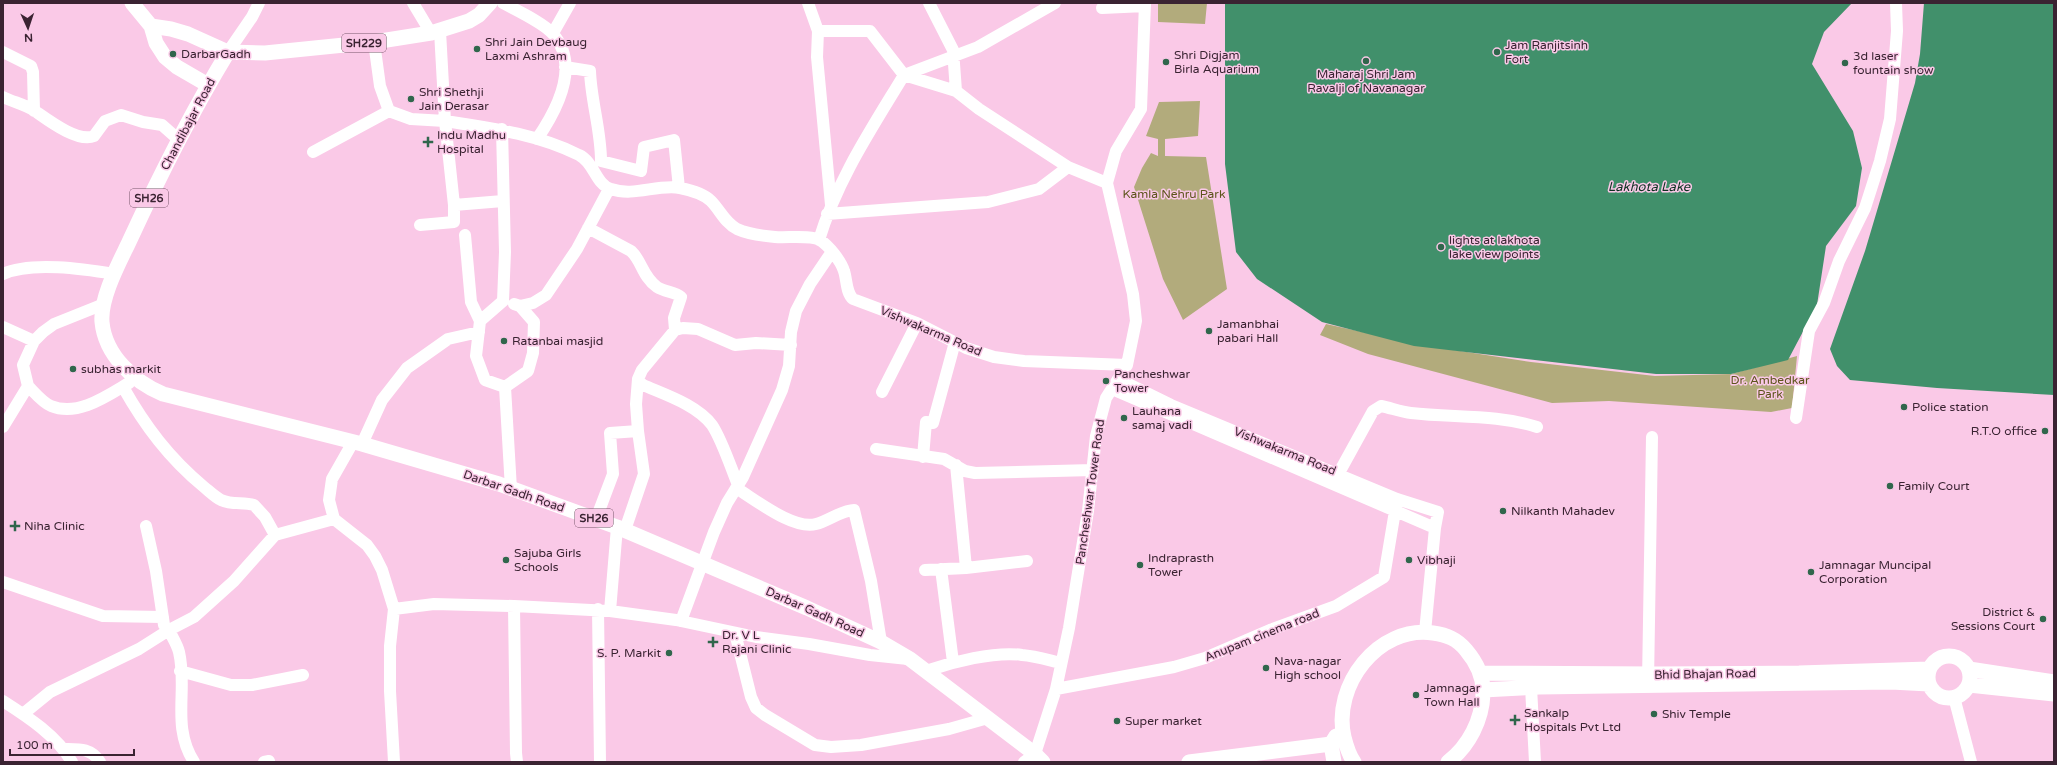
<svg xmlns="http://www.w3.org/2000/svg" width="2057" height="765" font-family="'Varela Round',sans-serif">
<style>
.green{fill:#b2ab7c}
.water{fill:#41906b}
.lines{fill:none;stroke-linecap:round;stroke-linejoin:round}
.minor{stroke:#fff;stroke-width:12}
.major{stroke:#fff;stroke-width:15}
.poi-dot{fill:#30664c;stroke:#fac9e7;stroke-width:1.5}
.labels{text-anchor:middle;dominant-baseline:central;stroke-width:3;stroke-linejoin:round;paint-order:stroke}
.shield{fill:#fac9e7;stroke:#745568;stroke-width:1}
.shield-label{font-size:11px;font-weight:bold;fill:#3a2332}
.poi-label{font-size:12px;fill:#3a2332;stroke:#fac9e7;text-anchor:start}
.street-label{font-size:12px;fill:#3a2332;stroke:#fac9e7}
.park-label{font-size:12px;fill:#5d551c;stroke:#fac9e7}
.water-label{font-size:13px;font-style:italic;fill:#0d3121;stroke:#fac9e7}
</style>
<rect width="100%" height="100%" fill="#fac9e7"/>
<path class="green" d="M1158,3H1207L1205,24L1158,22Z
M1200,101L1198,136L1165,139V156L1206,157L1227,289L1183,320L1163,279L1134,187L1142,168L1151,153L1158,156V139L1146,136L1159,102Z
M1326,324L1422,345L1531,362L1655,376L1731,374L1797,356L1792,408L1771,412L1609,401L1552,403L1368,354L1320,335Z"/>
<path class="water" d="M1225,3H1852L1824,32L1812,64L1853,131L1862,168L1856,206L1826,246L1817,305L1788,360L1731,374H1656L1414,346L1322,322L1257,279L1236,252L1225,164Z
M1924,3H2054V395L1937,388L1850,380L1837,366L1830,349L1865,251L1915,83L1920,54Z"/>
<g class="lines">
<path class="minor" d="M413,3L431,33
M503,3C516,10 544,23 553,34C581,66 557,110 537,139
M808,3L818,31L817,57L831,205
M929,3L953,50L956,91
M1102,8L1145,6
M440,31L445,121C491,128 537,134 579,155C594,162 596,185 611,189C634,197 657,184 680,188C690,190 703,193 711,201C720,210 725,223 737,229C748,234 763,236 775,237C787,238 811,235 820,240C829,246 841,261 844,271C847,280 846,293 853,299L917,323L966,348L994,357L1024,361L1127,365
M818,31H870L904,75L978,47L1055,3
M553,33L570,3
M374,42L380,86L389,111L411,119L445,121L454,205
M3,52L31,66L33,72L34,111
M228,52L252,17L259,3
M565,67L590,71C591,101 601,130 601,161L641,171L644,147L674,140L679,188
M3,97C13,102 26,105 35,111C48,120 78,143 94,136L105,121L121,115L143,122L162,125L179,140
M502,129L505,252L503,301L480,321L476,356L485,380L505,387
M313,152L389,111
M827,214L988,202L1039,189L1068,167
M420,225L454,222V205L503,201
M588,228L631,251C642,261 642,276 657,287C665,292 675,292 681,297L674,318L675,330
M465,235L471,302L480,321
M819,240C837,180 872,128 904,75L956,91L979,109L1068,167L1107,183
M3,274C31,261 84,269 115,274
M520,306L533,303L546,295L577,249L609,189
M3,327L34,341
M1118,379L1171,405L1397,499L1438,512L1435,528L1425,632
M638,381L643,385C666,395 697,405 712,425C722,440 731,468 738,485
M28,386C34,392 43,403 51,406C78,417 107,396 129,383
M123,387C145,426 169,458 204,487C209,491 215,497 221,500C232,505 243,502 254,505L265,517L275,535
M505,387L528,371L533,353L534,322L520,306L514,304
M505,387L511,489
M1112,389L1435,528
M882,392L917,323
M1796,418L1809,331L1824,303L1839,261L1865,208L1880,161L1890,119L1897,31L1896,3
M3,427L28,386L23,365L34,341L43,332L54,324L104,304
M638,431L636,404L638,379L642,370L675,330L683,328L698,329L735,345L756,343L791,345
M353,442L332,479L329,500L334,519L367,545L375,556L382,570L394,609L390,646V691L394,762
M362,444L382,400L407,368L448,339L479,332
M876,449L944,459L965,471L975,473L1093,470
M923,457L926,422L933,423L955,342
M1335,480L1373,411L1381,406C1391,408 1401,412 1411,413C1453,418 1496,414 1537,427
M736,488C756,500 793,530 816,524C828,521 842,510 854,510L871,581L881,642
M596,519L613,474L610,433L638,431L644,474L625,530
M146,526L156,571L164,625
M966,568L1027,561
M941,569L953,662
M925,570L966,568L956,465
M3,582L103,616L163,617
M394,609L434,604L514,606
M598,609L600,762
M610,611L617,527
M681,621L714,532L727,503L743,477L782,390L789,366L791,332L796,311L810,284L831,253
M169,630C172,637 177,644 179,652C188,690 171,726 194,762
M735,633L751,697L756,708L765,715L815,745L831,747L861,745L949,729L988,718
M180,671L231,685H252L303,675
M926,671C952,662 995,651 1022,655C1035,656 1048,660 1061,663
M1648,682L1652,437
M1531,687L1535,762
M1056,689L1174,667L1205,658L1270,630L1336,606L1384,577L1397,499
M1954,697L1971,762
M3,701C28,717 57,736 72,762
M23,714L50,692L139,649L169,630L194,617L234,581L275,535L334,519
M65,749C79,749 91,748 100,762
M264,762L269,761
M517,762L516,753L514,606L610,611L676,620L756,637L809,644L870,655L908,659
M1024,762L1035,754L1056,689L1069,628L1088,511L1096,436L1106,398L1127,365L1136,321L1133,294L1107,183L1116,151L1141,109L1145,3"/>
<path class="major" d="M132,3L151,26L156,43L165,57L177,67L208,85
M151,26L171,29L188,34L228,52L265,53L374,42L431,33L469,21L479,15L490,3
M228,52C191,113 159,177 129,242C119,263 100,298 102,322C105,355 134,382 163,394L362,444L499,484L617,527L807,608L881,642L910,659L1035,754L1043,762
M1928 677a21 21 0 1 1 42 0a21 21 0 1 1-42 0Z
M1969,669L2054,682
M1480,673L1656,674L1799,673L1929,669
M1969,685L2054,694
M1483,690L1539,687L1891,682L1929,684
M1189,762L1331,744
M1334,762L1331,744L1336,736
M1354,762C1349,755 1346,745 1344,737C1332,686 1378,625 1433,633C1447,635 1457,639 1466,650C1477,663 1484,677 1483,694C1482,720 1469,746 1448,762"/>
</g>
<g class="poi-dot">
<circle cx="477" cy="49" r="4"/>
<circle cx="1497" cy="52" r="4"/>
<circle cx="173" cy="54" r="4"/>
<circle cx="1366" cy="61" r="4"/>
<circle cx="1166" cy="62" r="4"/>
<circle cx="1845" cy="63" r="4"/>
<circle cx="411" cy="99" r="4"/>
<path d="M426 136h4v4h4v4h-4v4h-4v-4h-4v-4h4z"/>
<circle cx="1441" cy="247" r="4"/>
<circle cx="1209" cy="331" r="4"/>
<circle cx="504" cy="341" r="4"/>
<circle cx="73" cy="369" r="4"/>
<circle cx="1106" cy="381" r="4"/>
<circle cx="1904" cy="407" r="4"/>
<circle cx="1124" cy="418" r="4"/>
<circle cx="2045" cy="431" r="4"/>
<circle cx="1890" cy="486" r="4"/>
<circle cx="1503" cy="511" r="4"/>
<path d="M13 520h4v4h4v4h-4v4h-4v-4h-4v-4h4z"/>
<circle cx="506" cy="560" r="4"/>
<circle cx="1409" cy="560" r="4"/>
<circle cx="1140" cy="565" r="4"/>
<circle cx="1811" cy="572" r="4"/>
<circle cx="2043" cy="619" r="4"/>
<path d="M711 636h4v4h4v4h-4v4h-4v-4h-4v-4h4z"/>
<circle cx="669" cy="653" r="4"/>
<circle cx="1266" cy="668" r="4"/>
<circle cx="1416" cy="695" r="4"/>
<circle cx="1654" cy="714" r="4"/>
<path d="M1513 714h4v4h4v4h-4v4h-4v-4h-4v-4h4z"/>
<circle cx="1117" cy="721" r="4"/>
</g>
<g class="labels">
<g class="shield">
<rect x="342" y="34" width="44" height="18" rx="3"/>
<rect x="130" y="189" width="38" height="18" rx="3"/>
<rect x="575" y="509" width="38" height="18" rx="3"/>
</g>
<g class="shield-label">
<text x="364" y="43">SH229</text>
<text x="149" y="198">SH26</text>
<text x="594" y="518">SH26</text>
</g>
<g class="poi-label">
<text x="485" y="42">Shri Jain Devbaug<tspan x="485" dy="14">Laxmi Ashram</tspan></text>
<text x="1505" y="45">Jam Ranjitsinh<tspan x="1505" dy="14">Fort</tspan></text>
<text x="181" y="54">DarbarGadh</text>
<text x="1174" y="55">Shri Digjam<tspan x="1174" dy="14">Birla Aquarium</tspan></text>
<text x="1853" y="56">3d laser<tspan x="1853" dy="14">fountain show</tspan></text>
<text x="1366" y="74" text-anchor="middle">Maharaj Shri Jam<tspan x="1366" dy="14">Ravalji of Navanagar</tspan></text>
<text x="419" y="92">Shri Shethji<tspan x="419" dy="14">Jain Derasar</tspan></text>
<text x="437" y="135">Indu Madhu<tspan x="437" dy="14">Hospital</tspan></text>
<text x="1449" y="240">lights at lakhota<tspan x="1449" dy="14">lake view points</tspan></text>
<text x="1217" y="324">Jamanbhai<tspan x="1217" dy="14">pabari Hall</tspan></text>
<text x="512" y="341">Ratanbai masjid</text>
<text x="81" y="369">subhas markit</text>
<text x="1114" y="374">Pancheshwar<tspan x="1114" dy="14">Tower</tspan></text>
<text x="1912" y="407">Police station</text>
<text x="1132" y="411">Lauhana<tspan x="1132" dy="14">samaj vadi</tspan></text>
<text x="2037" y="431" text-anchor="end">R.T.O office</text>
<text x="1898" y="486">Family Court</text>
<text x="1511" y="511">Nilkanth Mahadev</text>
<text x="24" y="526">Niha Clinic</text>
<text x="514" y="553">Sajuba Girls<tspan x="514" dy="14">Schools</tspan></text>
<text x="1148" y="558">Indraprasth<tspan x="1148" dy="14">Tower</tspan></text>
<text x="1417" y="560">Vibhaji</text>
<text x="1819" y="565">Jamnagar Muncipal<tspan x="1819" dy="14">Corporation</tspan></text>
<text x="2035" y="612" text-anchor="end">District &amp;<tspan x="2035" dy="14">Sessions Court</tspan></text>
<text x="722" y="635">Dr. V L<tspan x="722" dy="14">Rajani Clinic</tspan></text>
<text x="661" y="653" text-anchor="end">S. P. Markit</text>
<text x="1274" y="661">Nava-nagar<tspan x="1274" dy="14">High school</tspan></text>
<text x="1424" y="688">Jamnagar<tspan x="1424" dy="14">Town Hall</tspan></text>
<text x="1524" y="713">Sankalp<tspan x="1524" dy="14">Hospitals Pvt Ltd</tspan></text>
<text x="1662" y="714">Shiv Temple</text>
<text x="1125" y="721">Super market</text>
</g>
<g class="street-label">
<text transform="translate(188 124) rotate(-62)">Chandibajar Road</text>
<text transform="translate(931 331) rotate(23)">Vishwakarma Road</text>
<text transform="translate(1285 451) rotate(22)">Vishwakarma Road</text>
<text transform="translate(514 491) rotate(19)">Darbar Gadh Road</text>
<text transform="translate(1090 492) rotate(-82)">Pancheshwar Tower Road</text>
<text transform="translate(815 612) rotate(24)">Darbar Gadh Road</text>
<text transform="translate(1262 635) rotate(-22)">Anupam cinema road</text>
<text transform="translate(1705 674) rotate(-1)">Bhid Bhajan Road</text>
</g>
<g class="park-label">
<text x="1174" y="194">Kamla Nehru Park</text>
<text x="1770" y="380">Dr. Ambedkar<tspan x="1770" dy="14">Park</tspan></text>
</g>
<g class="water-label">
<text x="1649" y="187">Lakhota Lake</text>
</g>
</g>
<rect width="2057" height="765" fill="none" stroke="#3a2332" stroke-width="8"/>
<g transform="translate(28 28) rotate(177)" stroke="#fac9e7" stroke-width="3" paint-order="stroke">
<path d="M0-3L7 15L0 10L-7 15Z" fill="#3a2332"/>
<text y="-6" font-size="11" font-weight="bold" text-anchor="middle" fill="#3a2332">N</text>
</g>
<path d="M10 749v6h124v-6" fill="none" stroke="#3a2332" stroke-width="2"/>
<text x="16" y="749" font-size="12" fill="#3a2332" stroke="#fac9e7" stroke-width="3" paint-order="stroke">100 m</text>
</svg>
